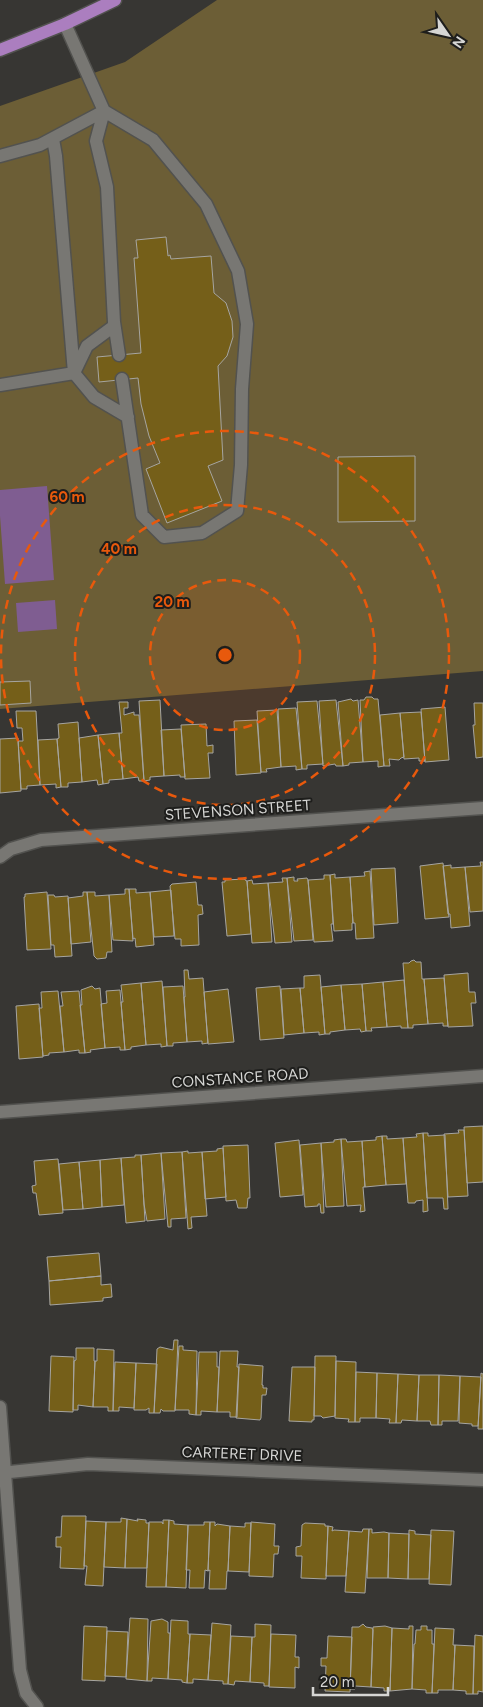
<svg xmlns="http://www.w3.org/2000/svg" width="483" height="1707" font-family="Figtree,sans-serif">
<style>
.green{fill:#6c5e36}
.water{fill:#7f5d91}
.building{fill:#755f19;stroke:#a6a5a1}
.lines{fill:none;stroke-linecap:round;stroke-linejoin:round}
.service-casing{stroke:#52524f;stroke-width:15}
.minor-casing{stroke:#52524f;stroke-width:15}
.primary-casing{stroke:#52524f;stroke-width:15}
.service{stroke:#787773;stroke-width:12}
.minor{stroke:#787773;stroke-width:12}
.primary{stroke:#ab7ebf;stroke-width:12}
.ring{fill:none;stroke:#e8590c;stroke-width:2.5;stroke-dasharray:9 6}
.labels{text-anchor:middle;dominant-baseline:central;stroke-width:4;stroke-linejoin:round;paint-order:stroke}
.street-label{font-size:15px;fill:#d6d6d4;stroke:#1e1e1c}
.centre{fill:#e8590c;stroke:#1e1e1c;stroke-width:2.5}
.ring-label{font-size:15px;text-anchor:middle;font-weight:bold;fill:#e8590c;stroke:#1e1e1c;stroke-width:4;stroke-linejoin:round;paint-order:stroke}
</style>
<rect width="100%" height="100%" fill="#373633"/>
<path class="green" d="M217,0H483V671L0,709V106L125,62Z"/>
<path class="water" d="M47,486L54,580L5,584L0,516V490Z
M55,600L57,629L18,632L16,603Z"/>
<path class="building" d="M166,237L168,256L170,255L171,259L211,256L214,293L226,303L232,321L233,337L227,356L218,366L223,460L208,466L222,501L167,523L146,469L160,463L149,436L141,404L138,378L99,382L97,357L141,353L134,258H138L136,240Z
M415,456V521L338,522V457Z
M30,681L31,703L0,705V682Z
M366,697H372L374,699H378L384,766L378,767V761L363,762L360,700H364Z
M351,699L353,701L358,700L363,762L349,763V765L343,766L338,702Z
M160,700L164,776L150,777V780L144,781L139,701Z
M336,700L343,766H336L335,764L323,766L319,701Z
M317,701L323,764L307,765V769H302L297,702Z
M119,702H128V708H124V715L134,712V715H139L144,781H139L138,777L123,779L119,733H122Z
M474,703H483V757L476,758L473,725H475Z
M445,707L449,760L425,762L421,709Z
M296,708L302,769L296,770V766L281,767L278,709Z
M277,710L281,767L266,769L267,772H261L257,711Z
M16,711H36L40,785L27,786V789H21L18,741H23L22,728H17Z
M421,712L425,761H419V758L404,759L400,713Z
M400,713L404,757L401,758L399,760L389,759L390,766H384L380,715Z
M257,720L261,773L236,775L234,721Z
M78,722L82,782L68,783V787H61L57,739L59,738L58,724Z
M206,724L207,746L213,745V753H208L210,778L185,779L181,725Z
M181,729L185,777H180V775L164,776L161,730Z
M119,733L123,779L109,780V783L103,784L98,735Z
M98,735L103,784L98,785L97,780L82,782L79,738Z
M18,738L21,791L0,793V739Z
M57,739L61,787L56,788V784L40,785L38,740Z
M480,862H483V911L470,912L465,867L481,866Z
M443,863L449,917L425,919L420,866Z
M451,865V868L465,867L470,926L451,928L450,914H448L443,866Z
M395,868L398,923L374,925L371,869Z
M370,871L374,938L356,939L355,923H353L350,877L365,876L364,872Z
M335,874V878L350,877L353,923H352V930L334,931L330,875Z
M324,875H330L333,924H331L333,941L314,942L308,880L324,879Z
M294,877V881H298L297,879L307,878L308,880L313,940L294,941L287,878Z
M282,878H287L292,942L275,943L268,883L283,882Z
M245,879V880L247,881L251,934L227,936L222,882H225V880Z
M252,880L253,884L268,883L272,942L252,943L247,881Z
M196,882L198,905H202L203,914L198,915L199,945L181,946V939H175L170,886L172,884Z
M125,889H129L133,941L113,940L109,895L125,894Z
M129,889H136V893L150,892L154,945L136,947L135,938L133,939Z
M171,890L174,936L154,937L150,892Z
M47,892L51,949L27,950L24,897H25V894Z
M83,892H87L91,942L71,944L68,898L83,896Z
M87,892H95V896L109,895L112,952H107L106,958L97,959L94,956Z
M48,895H54L55,897L68,896L72,956L55,957L54,945H51Z
M414,960L416,962H421L422,979H424L428,1024L413,1025V1028H408L403,963H409L411,961Z
M184,970H188L189,979L203,978L208,1043L202,1044V1041L187,1042L184,997H185Z
M468,973L469,992H475L476,1003H471L473,1026L448,1027L444,975Z
M320,975L325,1034L319,1035V1032L304,1033L300,988H304V976Z
M444,978L448,1026H443V1023L428,1024L424,979Z
M404,980L408,1028H401V1026L387,1027L383,982Z
M162,981L167,1046L161,1047V1044L146,1045L141,983Z
M383,982L387,1027L371,1028L372,1031H366L362,984Z
M141,983L146,1045L131,1047V1049L125,1050L121,1002H123L121,985Z
M362,984L366,1031L361,1032L360,1029L345,1030L341,985Z
M341,985L345,1030L330,1032V1034H325L321,987Z
M92,986L95,989L100,988L105,1048L90,1050L91,1052L85,1053L80,1005H82L81,990Z
M183,986L187,1042L173,1043V1046H167L163,987Z
M280,986L284,1038L260,1040L256,988Z
M300,988L304,1033L284,1035L281,989Z
M228,989L234,1042L208,1044L204,992Z
M120,990L125,1050H120V1047L105,1048L101,1004L107,1003L106,991Z
M58,991L64,1052L49,1053V1055L43,1056L39,1008H42L41,992Z
M79,991L85,1053H79V1050L64,1052L60,1006H63L61,992Z
M39,1004L43,1057L19,1059L16,1006Z
M483,1126V1182L467,1183L464,1127Z
M458,1130H464L468,1196L448,1197L444,1134L459,1133Z
M423,1133H428V1136L445,1135L448,1209H444L443,1198H427Z
M423,1133L428,1211L423,1212V1200L416,1201L415,1203H408L403,1138L417,1137L416,1134Z
M382,1136L386,1185L365,1187L362,1141L376,1140V1137Z
M382,1136H387V1139L403,1138L406,1184L386,1185Z
M341,1139L344,1206L326,1207L321,1143L334,1142V1140Z
M341,1139H346L347,1142L362,1141L365,1187H363L365,1211L360,1212L361,1205L347,1206Z
M299,1140L303,1195L280,1197L275,1143Z
M321,1143L324,1213H321L320,1204H318V1206L305,1207L300,1145Z
M248,1145L250,1198H248L247,1208H238L236,1200L226,1201L223,1146Z
M223,1148L226,1197L205,1199L202,1152L217,1151V1149Z
M188,1151V1153L202,1152L207,1216L191,1217L192,1228L188,1229L182,1152Z
M182,1152L186,1218L171,1219V1227H168L161,1153Z
M161,1153L165,1219L147,1221L144,1204L141,1155Z
M135,1155H141L145,1221L126,1223L121,1158L135,1157Z
M121,1158L124,1205L102,1207L100,1160Z
M58,1159L63,1213L39,1215L36,1193H33L32,1186L36,1185L34,1161Z
M100,1160L102,1207L83,1209L79,1162Z
M79,1162L83,1209L63,1210L59,1164Z
M99,1253L101,1276L49,1281L47,1257Z
M101,1276V1285L111,1284L112,1297L103,1298V1301L50,1305L49,1281Z
M174,1340H178L175,1411H163L161,1409L160,1413H154L157,1349L160,1347L173,1350Z
M179,1346H183V1350L197,1351L196,1415L189,1414V1410H175Z
M76,1348H94V1361H95L93,1407L78,1405V1410H73L74,1361L76,1360Z
M97,1349L114,1350L113,1411H108V1407H93L95,1361H97Z
M220,1351H238L237,1367H239L237,1417H230V1412H217Z
M199,1352H217V1367H219L217,1412L201,1411V1415H196Z
M51,1356L74,1357L73,1412L49,1411Z
M315,1356H336L335,1416L323,1418L321,1416H314Z
M336,1361L356,1362L355,1422H348L349,1419L335,1418Z
M115,1362L136,1363L134,1408L119,1407V1411H113Z
M136,1363L157,1364L154,1413H149V1408L146,1410H134Z
M239,1364L263,1366L262,1385H263V1388H267L266,1395H262L261,1418L260,1420L236,1418Z
M292,1367H315L314,1420H312V1422L289,1421Z
M356,1372L377,1373L376,1418H360V1422H355Z
M377,1373L398,1374L396,1423H389L390,1419L376,1418Z
M481,1373L483,1374V1429H478Z
M398,1374L419,1375L417,1421L402,1420L401,1423H396Z
M419,1375H439L438,1425H431L430,1421H417Z
M439,1375L460,1376L458,1421H442V1425H438Z
M460,1376L481,1377L478,1426H472V1424L459,1423Z
M62,1516H86L84,1569L60,1568L61,1547H56V1537H61Z
M121,1518L127,1519L125,1568L104,1567L106,1522H121Z
M127,1519L138,1521L137,1519L146,1520V1523H149L147,1568H125Z
M163,1520H169L166,1587H146L149,1522H162L163,1524Z
M169,1520L174,1521V1524L188,1525L186,1588L166,1587Z
M86,1521L106,1522L103,1586L85,1585L87,1566H84Z
M204,1522H210L208,1571L205,1570L204,1588H189L190,1570H186L188,1525H204Z
M210,1522H215V1526L217,1524L230,1526L228,1571H227L226,1589H209L210,1570L208,1571Z
M251,1522L275,1524L274,1546H279L278,1554H274L273,1577L249,1576Z
M245,1523H251L249,1572L228,1571L230,1526L245,1527Z
M305,1523L325,1524V1526H328L326,1579L301,1578L302,1556H296V1547L301,1546L302,1525Z
M328,1526L333,1527L332,1531L334,1530L349,1531L346,1576H326Z
M363,1529H369L365,1593L345,1592L349,1531L362,1532Z
M369,1529H372V1533L384,1532L389,1533L388,1578H367Z
M409,1530L415,1531V1534L431,1535L429,1579H408Z
M431,1530L454,1531L451,1585L429,1584Z
M389,1533L409,1534L408,1579L388,1578Z
M130,1618L148,1619L147,1681L126,1679Z
M162,1619L168,1622V1633H170L168,1679L152,1678V1681H147L151,1621Z
M171,1620L188,1621V1634H190L187,1683L182,1682V1680L168,1679Z
M212,1623L231,1625L228,1684H223V1681L208,1680Z
M255,1624L271,1625L269,1686H264V1683L250,1682L252,1637H255Z
M363,1624L366,1627L372,1628L373,1630L371,1687L355,1686V1689H350L352,1627H359Z
M84,1626L107,1627L105,1681L82,1680Z
M385,1626L392,1628L390,1691H384V1688L371,1687L373,1627Z
M409,1626H413L412,1689L390,1691L392,1628L409,1629Z
M421,1626H427V1630H432V1644H434L432,1693H426V1690L412,1689L414,1644H415L416,1630H421Z
M435,1628L454,1629L453,1645H455L453,1690H438V1693H432Z
M107,1631L128,1632L126,1677L105,1676Z
M190,1634L211,1635L208,1680L193,1679V1683H187Z
M271,1634L296,1635L295,1657H299V1668L295,1667V1688L269,1687Z
M475,1635L483,1636V1692L478,1691V1694H473Z
M231,1636L252,1637L250,1682L235,1681L234,1685L228,1684Z
M328,1636L352,1637L350,1692L325,1691L326,1666H321V1658H327Z
M455,1645L474,1646L473,1694H466V1691L453,1690Z"/>
<g class="lines">
<g class="service-casing">
<path id="service" d="M0,156L40,145L104,111L65,24
M114,326L87,346L74,373L94,397L128,417
M119,355L114,322L107,187L96,141L104,111L153,140L206,204L238,271L247,324L242,389L241,465L237,511L202,533L164,537L142,515L122,379
M0,385L74,373L56,156L53,139"/>
</g>
<g class="minor-casing">
<path id="minor" d="M0,857L11,849L41,840L483,808
M0,1112L483,1076
M0,1407L20,1670L26,1693L37,1707
M0,1473L88,1464L483,1480"/>
</g>
<g class="primary-casing">
<path id="primary" d="M0,50L65,24L115,0"/>
</g>
<use href="#service" class="service"/>
<use href="#minor" class="minor"/>
<use href="#primary" class="primary"/>
</g>
<circle cx="225" cy="655" r="75" fill="#e8590c" fill-opacity=".12"/>
<g class="ring">
<circle cx="225" cy="655" r="75"/>
<circle cx="225" cy="655" r="150"/>
<circle cx="225" cy="655" r="224"/>
</g>
<g class="labels">
<g class="street-label">
<text transform="translate(238 810) rotate(-4)">STEVENSON STREET</text>
<text transform="translate(240 1078) rotate(-4)">CONSTANCE ROAD</text>
<text transform="translate(242 1454) rotate(2)">CARTERET DRIVE</text>
</g>
</g>
<circle cx="225" cy="655" r="8" class="centre"/>
<g class="ring-label">
<text x="67" y="502">60 m</text>
<text x="119" y="554">40 m</text>
<text x="172" y="607">20 m</text>
</g>
<g transform="translate(448 35) rotate(124)" stroke="#1e1e1c" stroke-width="4" paint-order="stroke">
<path d="M0-4L9 19L0 12L-9 19Z" fill="#d6d6d4"/>
<text y="-8" font-size="14" font-weight="bold" text-anchor="middle" fill="#d6d6d4">N</text>
</g>
<path d="M313 1687v8h75v-8" fill="none" stroke="#d6d6d4" stroke-width="2.5"/>
<text x="320" y="1687" font-size="15" fill="#d6d6d4" stroke="#1e1e1c" stroke-width="4" paint-order="stroke">20 m</text>
</svg>
